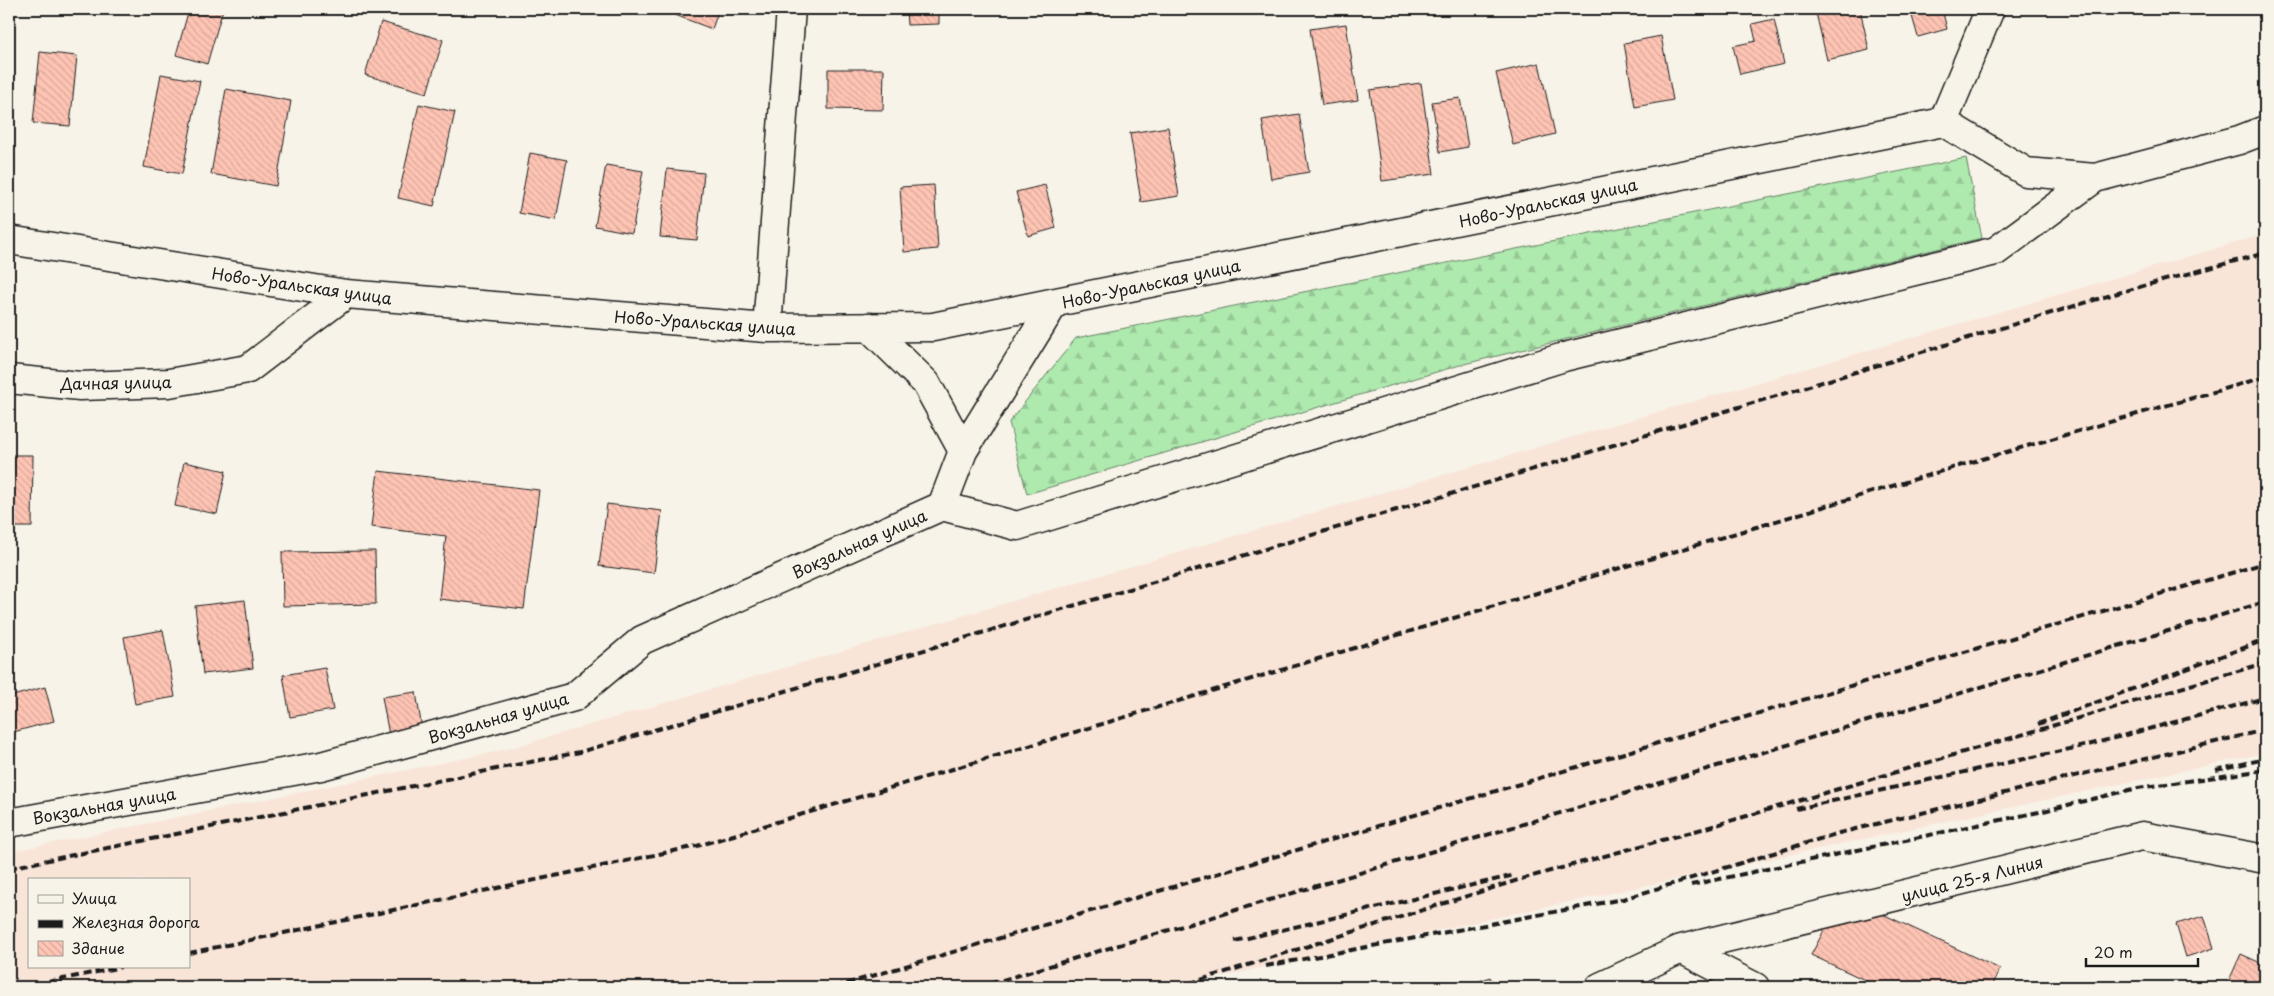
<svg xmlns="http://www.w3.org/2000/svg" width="2274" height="996" font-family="'Playpen Sans',sans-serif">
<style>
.built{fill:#f9e5d8;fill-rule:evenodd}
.forest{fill:url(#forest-firs);stroke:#658265}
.building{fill:url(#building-back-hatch);stroke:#1c1c1c}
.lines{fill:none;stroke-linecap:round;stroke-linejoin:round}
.minor-casing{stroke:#1c1c1c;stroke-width:31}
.minor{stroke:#f7f3e8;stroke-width:28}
.rail{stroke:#1c1c1c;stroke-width:4;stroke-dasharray:8 4;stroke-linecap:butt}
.labels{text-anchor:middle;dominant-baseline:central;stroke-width:4;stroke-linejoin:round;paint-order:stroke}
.street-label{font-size:16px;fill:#1c1c1c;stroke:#f7f3e8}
</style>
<defs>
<pattern id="forest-firs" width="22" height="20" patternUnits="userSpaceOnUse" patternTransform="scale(1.25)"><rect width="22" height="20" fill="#aee9ae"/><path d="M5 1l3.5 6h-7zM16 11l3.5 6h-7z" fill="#95c795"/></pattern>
<pattern id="building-back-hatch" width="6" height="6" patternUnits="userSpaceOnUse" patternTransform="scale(1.25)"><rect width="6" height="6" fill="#fec4b4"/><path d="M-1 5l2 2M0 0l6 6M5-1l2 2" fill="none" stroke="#d9a89a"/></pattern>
</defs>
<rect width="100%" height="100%" fill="#f7f3e8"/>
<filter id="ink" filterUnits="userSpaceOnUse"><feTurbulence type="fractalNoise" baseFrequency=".02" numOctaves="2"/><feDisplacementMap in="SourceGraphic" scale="10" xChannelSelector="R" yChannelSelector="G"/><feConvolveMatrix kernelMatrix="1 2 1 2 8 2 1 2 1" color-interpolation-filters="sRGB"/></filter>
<g filter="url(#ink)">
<path class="built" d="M2265,234V753L1173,987H9V852L504,750ZM29,880H189V967H29Z"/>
<path class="forest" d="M1966,158L1982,238L1460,365L1027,494L1009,422L1076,338Z"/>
<path class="building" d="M189,9H223L207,64L176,55Z
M678,9H719L712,29L675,15Z
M906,9H939V24L907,25Z
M1831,9H1860L1869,50L1827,60L1816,13Z
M1910,9H1942L1947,29L1918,37Z
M1774,19L1784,64L1740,74L1733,46L1756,41L1752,24Z
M381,22L443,40L427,93L365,75Z
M1346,24L1358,100L1322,105L1310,29Z
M1661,36L1673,100L1635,107L1624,43Z
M40,52L77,56L70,126L33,123Z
M1539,63L1555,134L1513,145L1496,73Z
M828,69H884L883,110L828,109Z
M161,74L200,81L182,174L144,167Z
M1421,83L1434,174L1382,181L1370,90Z
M226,89L291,101L276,186L211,174Z
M1460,98L1468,147L1440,152L1432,102Z
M419,104L455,112L434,206L398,198Z
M1299,114L1309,172L1271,179L1262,120Z
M1168,127L1179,196L1141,202L1130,133Z
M530,153L567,160L556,220L519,213Z
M606,165L643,171L632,233L595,226Z
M667,169L704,173L697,240L660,237Z
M934,185L938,249L904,252L900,187Z
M1045,185L1056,228L1028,236L1016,192Z
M9,455H33L32,527H9Z
M184,462L226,471L217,514L175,506Z
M378,471L539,490L524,609L439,599L446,536L371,527Z
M607,504L662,511L654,573L599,566Z
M375,551L376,604L283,606L282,552Z
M245,600L253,668L203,674L195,606Z
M163,630L175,697L135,704L124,637Z
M325,668L333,710L290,717L283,675Z
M45,687L54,721L10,733L9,697Z
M416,692L422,729L389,735L382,697Z
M1874,910L2000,969L1992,987H1880L1811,955L1829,921Z
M2204,916L2214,948L2186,957L2176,924Z
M2241,954L2265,965L2264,987H2226Z
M1490,977L1494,987H1465Z"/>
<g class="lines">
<g class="minor-casing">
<path id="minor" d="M1943,122L1990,9
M9,240L346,294L767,328L933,327L1943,122L2026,172L2095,178L2239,140L2265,130
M767,328L791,9
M9,379L80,386L169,383L248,369L346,294
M963,451L1055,302
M942,506L1017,526L1564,357L1996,251L2095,178
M9,823L321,766L574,697L642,640L942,506L963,451L926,383L869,327
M1681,949L1755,987
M1600,987L1681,949L2142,836L2265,859"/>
</g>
<use href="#minor" class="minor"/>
<path class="rail" d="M2038,724L2265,640
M2216,770L2265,759
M1796,809L2088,745L2265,698
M9,868L580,752L1464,490L2121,292L2265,253
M1691,885L2039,812L2138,788L2265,770
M1235,941L1515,875
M189,953L697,846L1972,462L2265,377
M1266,966L1623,899L1839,833L2265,730
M24,987L121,967
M835,987L2265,563
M979,987L2265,602
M1178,987L1518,880L1713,826L2265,663"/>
</g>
</g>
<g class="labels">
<g class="street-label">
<text transform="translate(1548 202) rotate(-12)">Ново-Уральская улица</text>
<text transform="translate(1151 283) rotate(-12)">Ново-Уральская улица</text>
<text transform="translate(302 285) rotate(8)">Ново-Уральская улица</text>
<text transform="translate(705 322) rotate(4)">Ново-Уральская улица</text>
<text transform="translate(116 382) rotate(-1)">Дачная улица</text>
<text transform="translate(859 543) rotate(-24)">Вокзальная улица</text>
<text transform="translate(498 717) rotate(-16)">Вокзальная улица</text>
<text transform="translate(104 805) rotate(-10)">Вокзальная улица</text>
<text transform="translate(1972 878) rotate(-14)">улица 25-я Линия</text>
</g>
</g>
<rect width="2274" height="996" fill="none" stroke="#f7f3e8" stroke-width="30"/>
<rect x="15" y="15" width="2244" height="966" fill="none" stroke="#1c1c1c" stroke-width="2" filter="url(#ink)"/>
<rect x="28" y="878" width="162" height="90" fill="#f7f3e8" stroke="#9f9d96"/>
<rect x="38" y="895" width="25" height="8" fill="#f7f3e8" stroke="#9f9d96"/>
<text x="72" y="904" font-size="15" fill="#1c1c1c">Улица</text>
<rect x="38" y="920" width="25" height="8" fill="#1c1c1c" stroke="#9f9d96"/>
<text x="72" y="928" font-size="15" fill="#1c1c1c">Железная дорога</text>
<rect x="38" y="941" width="25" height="15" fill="url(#building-back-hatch)" stroke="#9f9d96"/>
<text x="72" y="954" font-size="15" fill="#1c1c1c">Здание</text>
<path d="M2086 958v8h112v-8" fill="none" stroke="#1c1c1c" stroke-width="2.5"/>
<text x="2094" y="958" font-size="15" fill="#1c1c1c" stroke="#f7f3e8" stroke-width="4" paint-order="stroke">20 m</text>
</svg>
